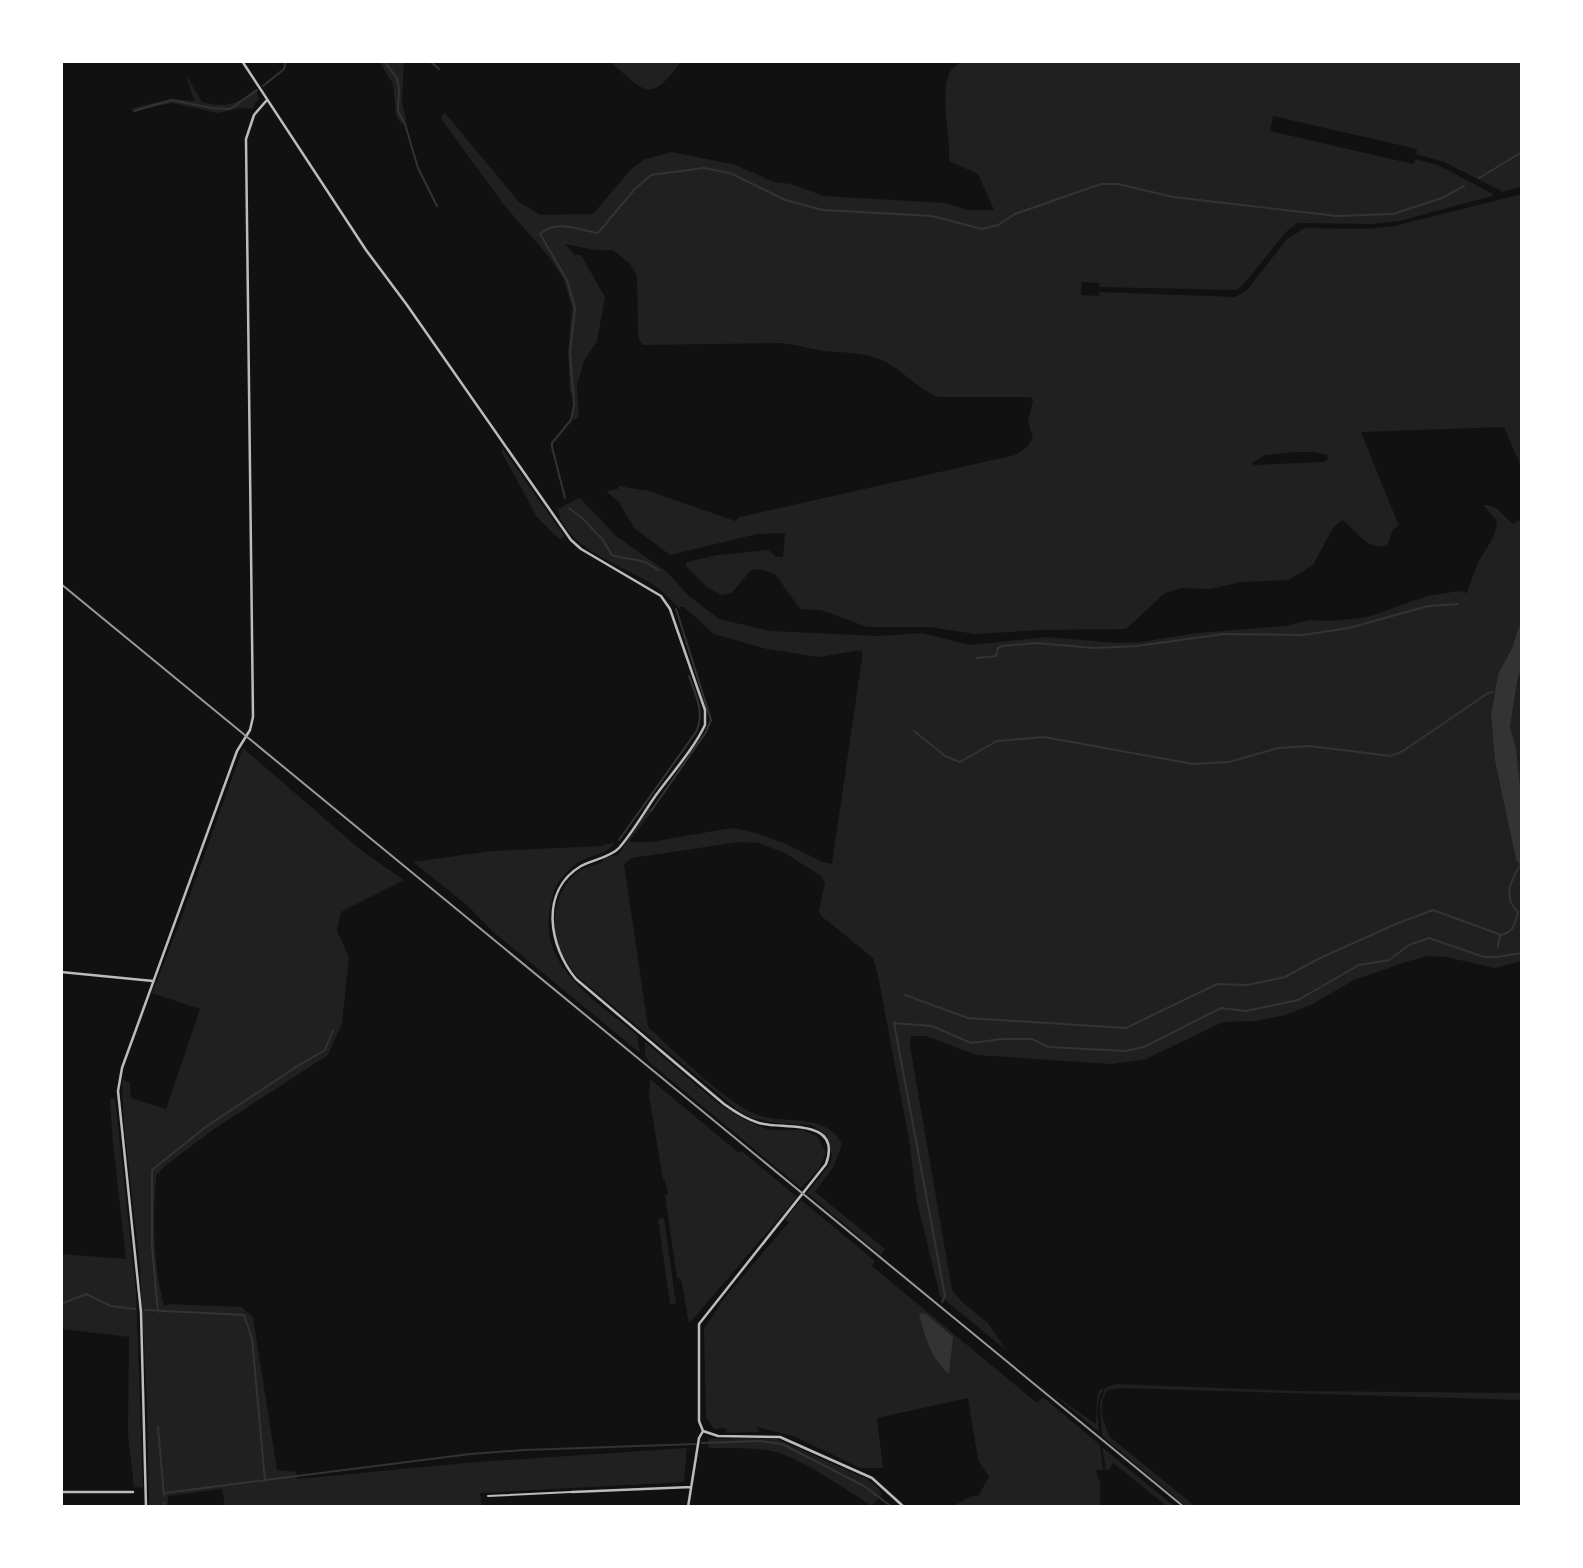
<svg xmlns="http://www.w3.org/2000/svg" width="1583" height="1568" font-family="'Fira Sans',sans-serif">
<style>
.green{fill:#202020;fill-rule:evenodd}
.water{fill:#333}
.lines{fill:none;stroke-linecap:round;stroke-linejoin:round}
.stream{stroke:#333;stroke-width:2}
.service{stroke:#bcbcbc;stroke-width:2}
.minor{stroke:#bcbcbc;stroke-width:2.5}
.rail{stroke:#9a9a9a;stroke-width:2}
</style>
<rect width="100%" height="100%" fill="#111"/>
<path class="green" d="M379,61H404L402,103L406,120L401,124L396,115L393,84Z
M610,61H681C651,104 645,93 610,61Z
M962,61H1522V186L1503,192L1444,162L1416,154L1417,149L1273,116L1270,131L1413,164L1415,159L1438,165L1493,194L1492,196L1399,221L1372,224L1298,223L1287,231L1242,286L1236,290L1100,287L1099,283L1082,282L1081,295L1099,296L1100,292L1235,297L1247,290L1287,239L1305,228L1366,229L1394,226L1522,194V469L1504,427L1361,432L1399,526L1393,529L1388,544C1369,554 1356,529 1342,520L1333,528L1313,565L1288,580L1241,582L1211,589L1182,588L1165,593L1126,629L1042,630L975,634L929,627H867L821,610L800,609L775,574L760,569L751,570L732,593L721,595L707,587L686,566L687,562L717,555L768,550L777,557H783L785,533L757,534L670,555L634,528L619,502L606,491L618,489V486L649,491L735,521L740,517L1015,455L1028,446L1033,438L1028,421L1033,401L1031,397H939C917,390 901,367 879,359C862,352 843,353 825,351C810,349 797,345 782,343L643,345L639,340L638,333L637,277L631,265L613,250H595L565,244L575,255H581L605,297L597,341L584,361L577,386L579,417L573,421V393H570L568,352L572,307L564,280L550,258L504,205L442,120V115L445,113L519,202L541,215L593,214L631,169L645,159L672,152L736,165L774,182L791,184L824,196L944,203L968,210H994L978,174L949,161C951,137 939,93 950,72C953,67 958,65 962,61ZM1295,452H1315L1327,455L1328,459L1324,462L1254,465L1252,463L1265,455Z
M186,75L202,102C227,108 236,105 256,89L259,98L252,109L241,108L218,113L172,103L131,111L133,108L171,99L194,101Z
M503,449L565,537L559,539L537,517L501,451Z
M580,498L616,536L667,572L689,596L719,619L771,631L877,636L922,633L970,645L1047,637L1117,643L1141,642L1197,633L1285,626L1310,620L1333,621L1368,617L1427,596L1459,591L1467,593C1471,581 1475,568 1482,556C1489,544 1496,536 1497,521L1483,505C1496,503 1503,516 1513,524L1522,519V618L1512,648L1498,674L1491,714L1495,761L1516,860L1522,867V961L1495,968L1446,957L1427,956L1406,962L1354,980L1313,1004L1286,1015L1256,1021L1223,1022L1146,1059L1112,1064L976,1055L926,1036H911L910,1046L952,1290L962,1302L988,1323L1006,1350L940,1296L917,1202L909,1139L878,976L873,958L820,915L819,910L825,883L821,876L785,853L759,843L739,842L632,858L624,864L648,1027C674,1051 728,1105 758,1115C786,1125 826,1112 842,1144L834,1166L815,1192L885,1249L881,1255L807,1193L830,1164L832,1156L827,1137L812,1125L774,1123L750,1117L739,1111L578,977C570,968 563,959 559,948C547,914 561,869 599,864L606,857L618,855L649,807L653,810L630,840L631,842H651L731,828C764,832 793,847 823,862L832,864L862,658V650L819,657L767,649L714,634L684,607H678C671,601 665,594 658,588C626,565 568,552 557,509Z
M1522,668V803L1516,748L1510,727L1518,677Z
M243,748L362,851L404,880L341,912L337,931L349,957L342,1023L328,1055L214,1129L165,1166L156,1176C153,1221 153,1263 164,1306L170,1304L241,1307L253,1317L277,1470L296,1472L297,1479L477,1462L687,1448L684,1482L480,1493L482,1507H225L222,1489L168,1496V1507H149L147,1401L140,1268L124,1125L122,1082L124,1080L130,1083L131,1098L166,1109L200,1009L152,993C185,912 213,830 243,748Z
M615,842C607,855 592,854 579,862C572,866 565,874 560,880C553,889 552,900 550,910C538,967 600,1004 637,1035L640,1053L492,931L468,906L413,862L491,851L601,846Z
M645,1042L719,1104L747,1121L769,1130H803L817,1136L826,1153L818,1170L801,1188L649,1062L645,1055Z
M650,1079L739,1153L742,1151L797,1197L689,1324L681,1279L677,1278L665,1195L668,1194L665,1180H663L649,1096Z
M110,1099H115L136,1291L143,1488L134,1487L128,1434L129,1337L61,1329V1254L126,1259L113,1144Z
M801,1200L875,1261L872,1266L1037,1403L1043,1397L1100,1445L1103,1470H1096L1100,1483V1507H951L972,1496H978L989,1477L978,1460L968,1398L877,1418L883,1468H860L796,1437L757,1427L759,1432L727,1433L725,1428L714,1429L706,1417L704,1329L722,1301L789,1222L785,1219Z
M664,1218L676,1304H670L658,1219Z
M1115,1384L1297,1391L1522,1393V1400L1121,1388L1108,1390C1097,1404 1103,1423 1110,1437L1196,1507H1187L1102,1436L1100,1404L1105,1388C1094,1400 1098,1417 1099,1432L1049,1391L1096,1424L1097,1396L1100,1390Z
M753,1438L777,1439L867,1479L878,1488L882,1495L872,1506C848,1491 802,1459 776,1452C754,1447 731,1448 709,1448L708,1439Z
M1102,1447L1175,1507H1168L1113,1463L1109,1470H1106Z"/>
<path class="water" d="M1522,618V668L1518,677L1510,727L1516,748L1522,803V867L1516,860L1495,761L1491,714L1498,674L1512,648Z
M919,1313L926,1314L953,1337L949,1374C930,1357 925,1337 919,1313Z"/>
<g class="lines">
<path class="stream" d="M384,61L397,78L399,88L398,111L405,124L418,168L437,206
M430,61L439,69
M263,86L284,69L286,61
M134,111L172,100L211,108L230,109L257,90
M1479,178L1522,152
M565,498L552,447V443L571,420L574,405L570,352L575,308L567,280L540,234C556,219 579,230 598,233L634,190L651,175L704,168L730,173L785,200L823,210L932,216L982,229L998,225L1015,214L1101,184H1118L1173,197L1337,216L1393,214L1442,198L1464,186
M569,508L582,518L603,540L612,555C629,561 643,557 658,570
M977,658L996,656L998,648L1002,646L1036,643L1094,648L1137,646L1224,634L1303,635L1349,628L1428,606L1458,604
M914,731L945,756L960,762L997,741L1044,737L1193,764L1229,762L1278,748L1309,746L1391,756L1403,751L1488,693L1493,692
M651,811L706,732L711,720L676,609
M619,840L696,732C705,712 696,696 689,676
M1498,947L1500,935
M905,995L968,1018L1126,1028L1217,984L1247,985L1285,977L1318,959L1396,924L1433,910L1501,935C1515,931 1514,925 1518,912C1501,896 1512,879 1522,862
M942,1302L945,1296L894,1023L932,1026L971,1043L1002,1039H1032L1048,1047L1125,1051L1144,1047L1221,1008L1246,1011L1298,1000L1359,965L1389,960L1409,945L1429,938L1484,957H1496L1522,953
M61,1304L86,1294L111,1306L135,1309
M145,1310L244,1315L252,1338L265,1481
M158,1312L152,1246V1170L207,1126L296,1067L325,1050L333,1030
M158,1427L164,1496
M702,1443L760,1441L782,1444L864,1486L892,1507
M164,1493L470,1454L524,1450L696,1444
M164,1503L165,1507"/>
<path class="service" d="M488,1496L571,1492"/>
<path class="minor" d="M242,61L366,250L407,305L571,540L581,549L661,596L670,609L705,710V725C693,750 672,773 656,795C644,812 633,832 619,848C611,857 592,860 581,866C539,891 549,947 576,979L724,1104C735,1112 746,1119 759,1123C782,1130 843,1117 826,1164L699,1324V1421L703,1431L718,1436L780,1437L872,1478L904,1507
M61,972L153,981
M61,1492H133
M572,1492L691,1487
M146,1507L141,1312L118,1091L122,1068L237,751L250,730L253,717L246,139L254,115L267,100
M688,1507L699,1438L703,1431"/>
<path class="rail" d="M61,584L1184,1507"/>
</g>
<rect width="1583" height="1568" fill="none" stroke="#ffffff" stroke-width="126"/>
</svg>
